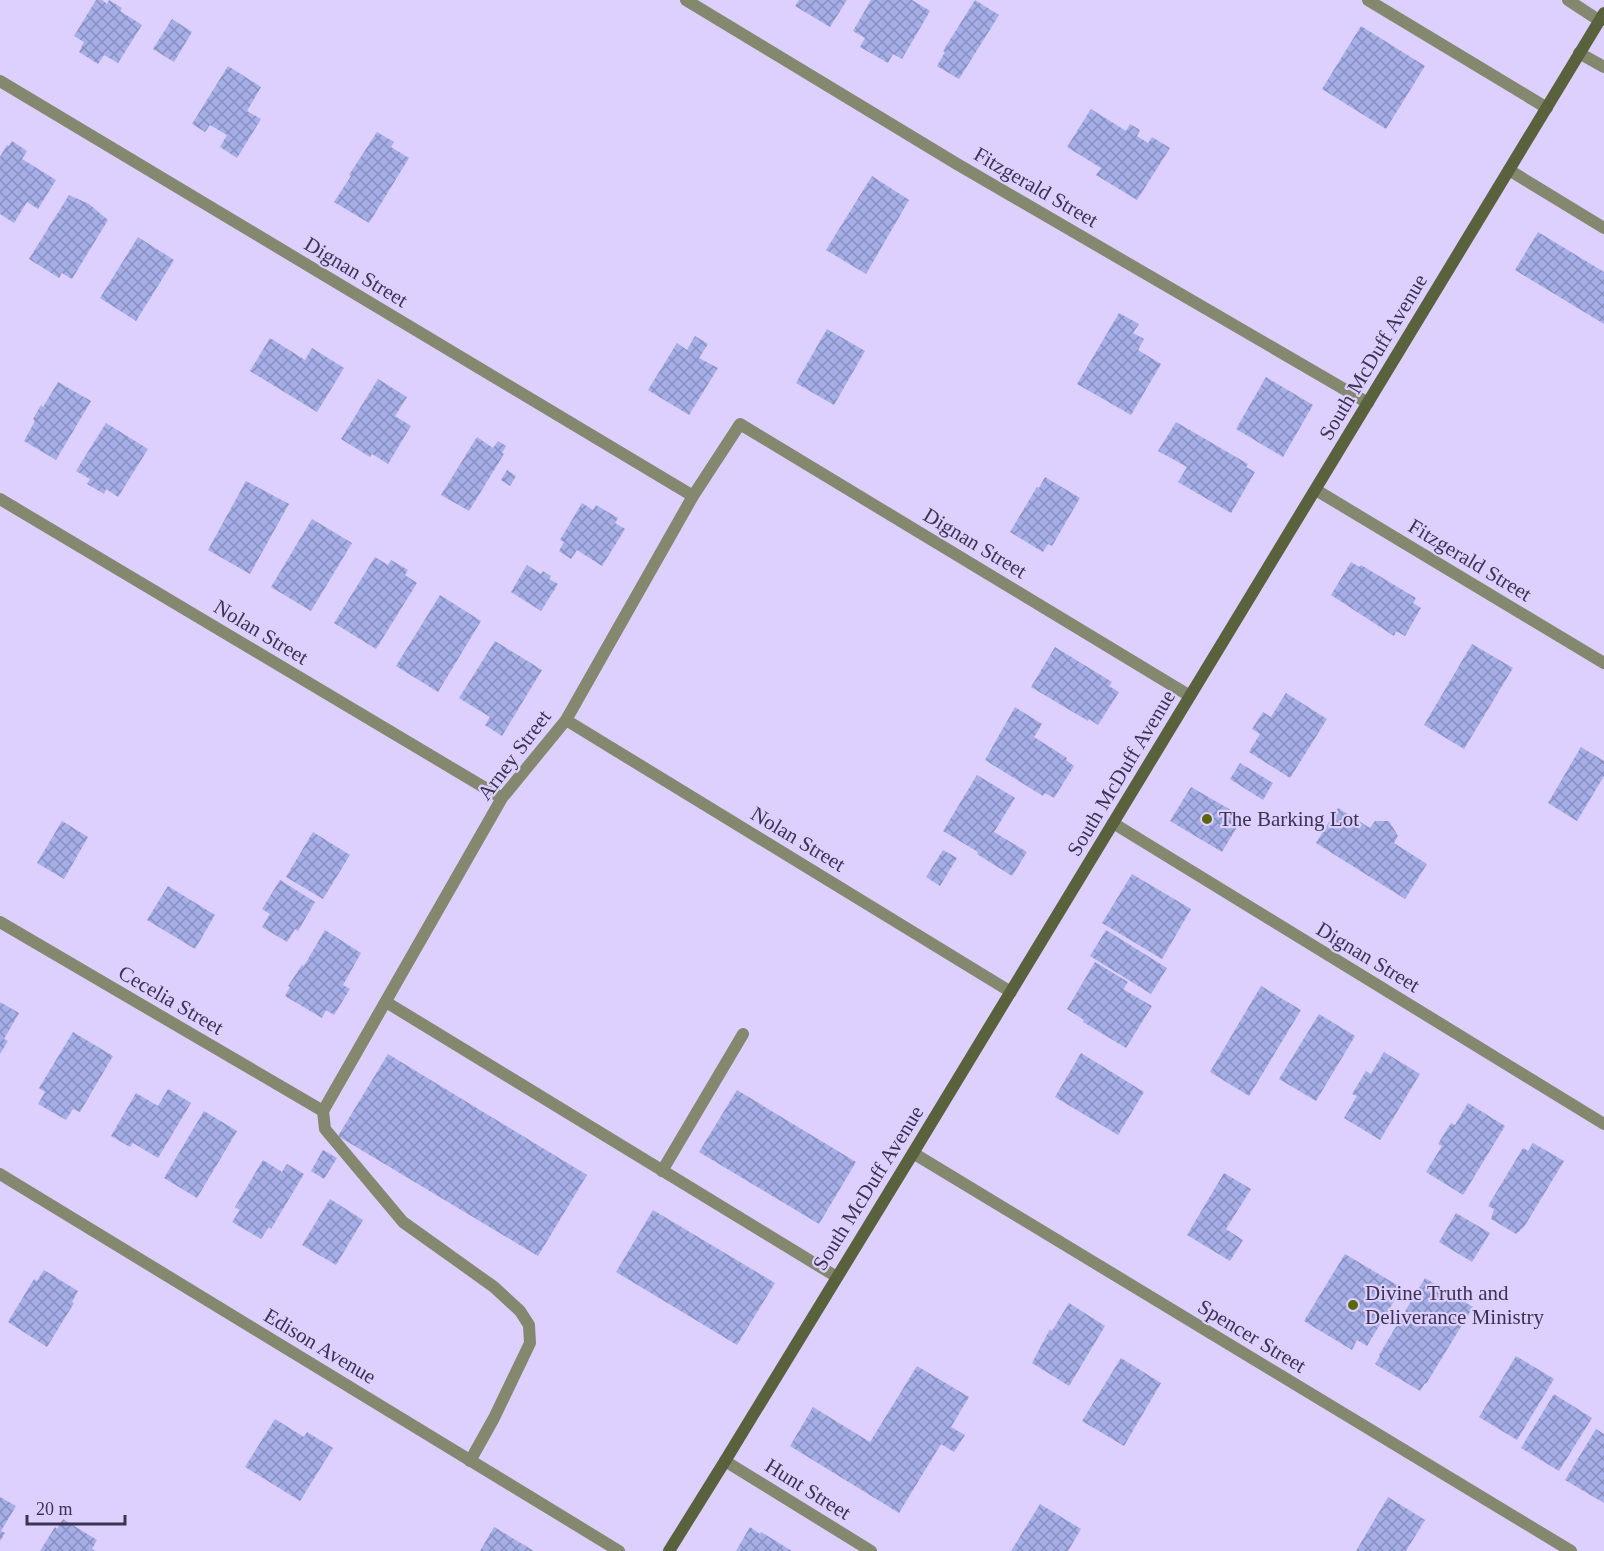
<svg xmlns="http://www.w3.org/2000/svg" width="1604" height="1551" font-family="'Times New Roman',serif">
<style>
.building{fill:url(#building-cross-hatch)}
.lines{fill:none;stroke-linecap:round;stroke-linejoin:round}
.service{stroke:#83886f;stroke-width:12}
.minor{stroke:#83886f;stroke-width:12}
.tertiary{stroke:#83886f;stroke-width:12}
.secondary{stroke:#5a623d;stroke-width:12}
.poi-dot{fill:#5b670d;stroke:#ddd0ff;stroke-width:2}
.labels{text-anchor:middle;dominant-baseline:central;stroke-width:4.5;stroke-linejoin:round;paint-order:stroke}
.street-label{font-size:21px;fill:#3c3251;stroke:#ddd0ff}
.poi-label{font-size:21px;fill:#3c3251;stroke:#ddd0ff;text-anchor:start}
</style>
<defs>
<pattern id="building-cross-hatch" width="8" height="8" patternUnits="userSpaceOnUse" patternTransform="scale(1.5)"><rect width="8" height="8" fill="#a6aee7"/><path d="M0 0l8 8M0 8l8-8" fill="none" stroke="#888ebe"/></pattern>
</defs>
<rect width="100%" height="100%" fill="#ddd0ff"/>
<path class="building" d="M96,0H102L107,4L109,0L122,8L120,11L142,25L118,63L104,55L98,64L79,52L84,42L74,36Z
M799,0H847L830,27L795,6Z
M871,0H912L930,11L902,59L893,54L888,63L860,47L865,38L853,31Z
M975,0L999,15L959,79L937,66L945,52L943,51Z
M172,19L192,32L174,62L153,49Z
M1361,26L1425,66L1386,129L1322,89Z
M228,66L261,87L247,111L261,119L237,158L220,147L227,135L210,125L205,132L192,124Z
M1091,109L1126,131L1130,124L1140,130L1137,136L1148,143L1152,137L1170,148L1137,200L1096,175L1101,168L1067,147Z
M377,132L394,142L391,147L409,158L369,223L334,202L351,176L349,175Z
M12,141L27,151L22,159L56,180L38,209L27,202L14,223L0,214V157L7,145L9,146Z
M872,176L909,200L866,274L826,250Z
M69,195L89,204L108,220L72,279L62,273L59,278L29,259Z
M1538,232L1604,272V324L1515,270Z
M138,237L174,260L136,321L100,298Z
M1119,313L1139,324L1133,333L1144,339L1138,350L1161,364L1131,415L1077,384Z
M827,329L865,351L834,405L796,383Z
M695,336L708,344L699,358L718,368L689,415L648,390L677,343L687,350Z
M270,338L305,360L312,348L344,368L317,412L250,371Z
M1266,377L1313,405L1283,457L1236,429Z
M378,379L407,397L395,416L411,426L388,464L372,454L370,457L341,439Z
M58,382L91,401L56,460L24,441L35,421L33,419L41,405L43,407Z
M1176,422L1248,464L1246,467L1255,472L1231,513L1178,482L1187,467L1158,451Z
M106,423L148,449L118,497L106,489L104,494L87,484L90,479L76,471Z
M477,437L493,448L498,441L506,446L502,453L504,454L469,511L441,495Z
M507,470L516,476L510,486L501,480Z
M1045,477L1080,498L1052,546L1048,544L1043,552L1010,532L1037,487L1039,488Z
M246,481L289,504L250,574L208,550Z
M582,503L593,510L596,505L618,518L615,523L625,529L602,566L577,550L571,559L559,551L564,542L560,540Z
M312,519L352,543L311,611L271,587Z
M375,557L388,565L391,560L408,570L405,575L417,583L376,649L334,623Z
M1351,562L1359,567L1361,565L1416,598L1413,603L1421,608L1405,636L1396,631L1394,636L1331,595Z
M527,565L541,574L543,571L551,576L549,579L558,584L541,611L511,592Z
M440,595L481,621L438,692L396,666Z
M495,641L542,670L502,736L485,725L490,717L459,698Z
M1472,644L1513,668L1464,749L1424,725Z
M1055,647L1112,682L1109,686L1119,692L1098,725L1089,719L1088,721L1031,687Z
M1286,693L1327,719L1290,778L1249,752L1260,734L1252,729L1263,712L1271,717Z
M1015,707L1042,724L1034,737L1067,758L1066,760L1074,766L1054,798L1045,793L1043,796L985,760Z
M1581,747L1604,761V776L1577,821L1548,803Z
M1240,763L1273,783L1263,800L1230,779Z
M977,775L1015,798L994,832L1027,852L1012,876L977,854L978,852L943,831Z
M1191,787L1243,817L1222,852L1170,821Z
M1338,808L1370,828L1375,821H1389L1398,836L1394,843L1427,864L1405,899L1316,843Z
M62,821L88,837L64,879L37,863Z
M313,832L350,855L323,899L286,877Z
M943,850L957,858L940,886L926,877Z
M1132,874L1191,909L1162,959L1102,923Z
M280,880L315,902L298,931L295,929L287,942L262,927L270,914L262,909Z
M168,886L215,915L195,949L147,920Z
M325,930L361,953L343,985L350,989L334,1015L326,1010L322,1018L285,996L290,987L288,986L302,965L304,966Z
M1106,930L1167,968L1151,994L1090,956Z
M1095,962L1128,982L1123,989L1152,1006L1126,1048L1083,1022L1084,1020L1067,1009Z
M1261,986L1301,1010L1249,1096L1210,1072Z
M0,1002L19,1013L4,1039L8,1041L0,1054Z
M1319,1014L1355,1036L1316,1101L1279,1079Z
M73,1032L113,1056L80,1112L73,1109L66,1120L38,1104L45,1092L39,1088Z
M1384,1052L1420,1074L1380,1140L1344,1118L1357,1096L1352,1094L1366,1071L1371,1074Z
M1081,1053L1144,1092L1118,1135L1055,1097Z
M388,1054L587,1175L538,1256L338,1136Z
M168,1089L191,1103L158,1158L133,1143L130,1147L111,1136L136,1093L158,1106Z
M737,1090L856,1162L819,1224L699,1152Z
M1468,1103L1505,1126L1463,1195L1426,1172L1442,1146L1438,1144L1451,1123L1455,1125Z
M204,1111L237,1131L197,1198L164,1178Z
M1533,1143L1564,1161L1524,1227L1516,1234L1491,1219L1494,1209L1488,1206L1523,1148L1528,1151Z
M323,1150L337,1158L324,1179L311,1171Z
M263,1160L282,1172L287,1164L304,1174L271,1229L269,1227L261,1239L232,1222L240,1210L235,1207Z
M1224,1173L1251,1189L1226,1229L1243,1240L1230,1261L1187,1235Z
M330,1199L363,1220L336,1265L302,1245Z
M653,1210L775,1283L737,1345L616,1272Z
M1456,1213L1490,1233L1472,1262L1439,1242Z
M1345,1254L1402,1288L1367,1346L1357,1340L1352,1350L1304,1321Z
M44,1270L78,1291L72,1302L74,1303L47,1347L8,1322L34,1279L37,1281Z
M1425,1278L1473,1307L1426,1384L1425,1383L1420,1391L1375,1364L1380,1356L1379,1355Z
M1069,1303L1105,1326L1069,1386L1032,1363L1050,1329L1052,1331Z
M1516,1356L1554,1379L1517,1440L1479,1417Z
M1121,1358L1161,1383L1124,1446L1082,1421Z
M917,1366L969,1397L951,1427L965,1435L954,1452L941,1444L899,1513L790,1446L813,1407L870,1442Z
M1554,1394L1592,1418L1559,1471L1521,1448Z
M275,1419L304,1437L307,1432L333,1448L300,1501L245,1467Z
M1596,1429L1604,1434V1503L1565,1480Z
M0,1497L16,1506L1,1531L5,1533L0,1541Z
M1388,1497L1425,1520L1406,1551H1356Z
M1040,1504L1081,1529L1068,1551H1011Z
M63,1519L97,1540L92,1549L95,1551H40L55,1527L57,1529Z
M494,1527L534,1551H480Z
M750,1527L760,1534L761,1532L792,1551H736Z"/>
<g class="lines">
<path class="service" d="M1568,0L1600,21
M386,1002L837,1277
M323,1111L325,1129L403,1222L494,1287L520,1311L529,1325L530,1343L494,1418L470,1461
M662,1171L743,1034"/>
<path class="minor" d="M686,0L957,164L1368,403
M1368,0L1547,108
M1579,53L1604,67
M0,81L693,496
M1509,170L1604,228
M0,499L502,798
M566,720L1011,992
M1113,823L1604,1124
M0,922L323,1111L502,798L566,720L693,496L740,424L1190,696
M913,1153L1571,1551
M0,1174L619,1551
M725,1461L871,1551"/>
<path class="tertiary" d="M1316,490L1604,663"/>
<path class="secondary" d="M669,1551L725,1461L913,1153L1604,13"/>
</g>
<g class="poi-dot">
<circle cx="1207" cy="819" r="6"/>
<circle cx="1353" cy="1305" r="6"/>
</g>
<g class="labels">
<g class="street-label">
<text transform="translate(1036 187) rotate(30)">Fitzgerald Street</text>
<text transform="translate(356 272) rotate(31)">Dignan Street</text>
<text transform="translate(1373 357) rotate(-59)">South McDuff Avenue</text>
<text transform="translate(975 543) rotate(31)">Dignan Street</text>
<text transform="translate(1470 560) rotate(31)">Fitzgerald Street</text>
<text transform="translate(261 632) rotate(31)">Nolan Street</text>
<text transform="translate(514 755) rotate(-53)">Arney Street</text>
<text transform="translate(1121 773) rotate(-59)">South McDuff Avenue</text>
<text transform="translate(798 839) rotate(31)">Nolan Street</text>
<text transform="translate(1368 957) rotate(31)">Dignan Street</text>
<text transform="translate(171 1000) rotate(30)">Cecelia Street</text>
<text transform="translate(868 1188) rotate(-58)">South McDuff Avenue</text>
<text transform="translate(1252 1336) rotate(31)">Spencer Street</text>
<text transform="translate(320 1346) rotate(31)">Edison Avenue</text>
<text transform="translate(808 1489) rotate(32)">Hunt Street</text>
</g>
<g class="poi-label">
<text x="1219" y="819">The Barking Lot</text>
<text x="1365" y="1293">Divine Truth and<tspan x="1365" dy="24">Deliverance Ministry</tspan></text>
</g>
</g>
<path d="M27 1515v9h98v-9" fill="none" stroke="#3c3251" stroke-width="3"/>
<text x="36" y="1515" font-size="18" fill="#3c3251" stroke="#ddd0ff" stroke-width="4.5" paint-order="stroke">20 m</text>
</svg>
